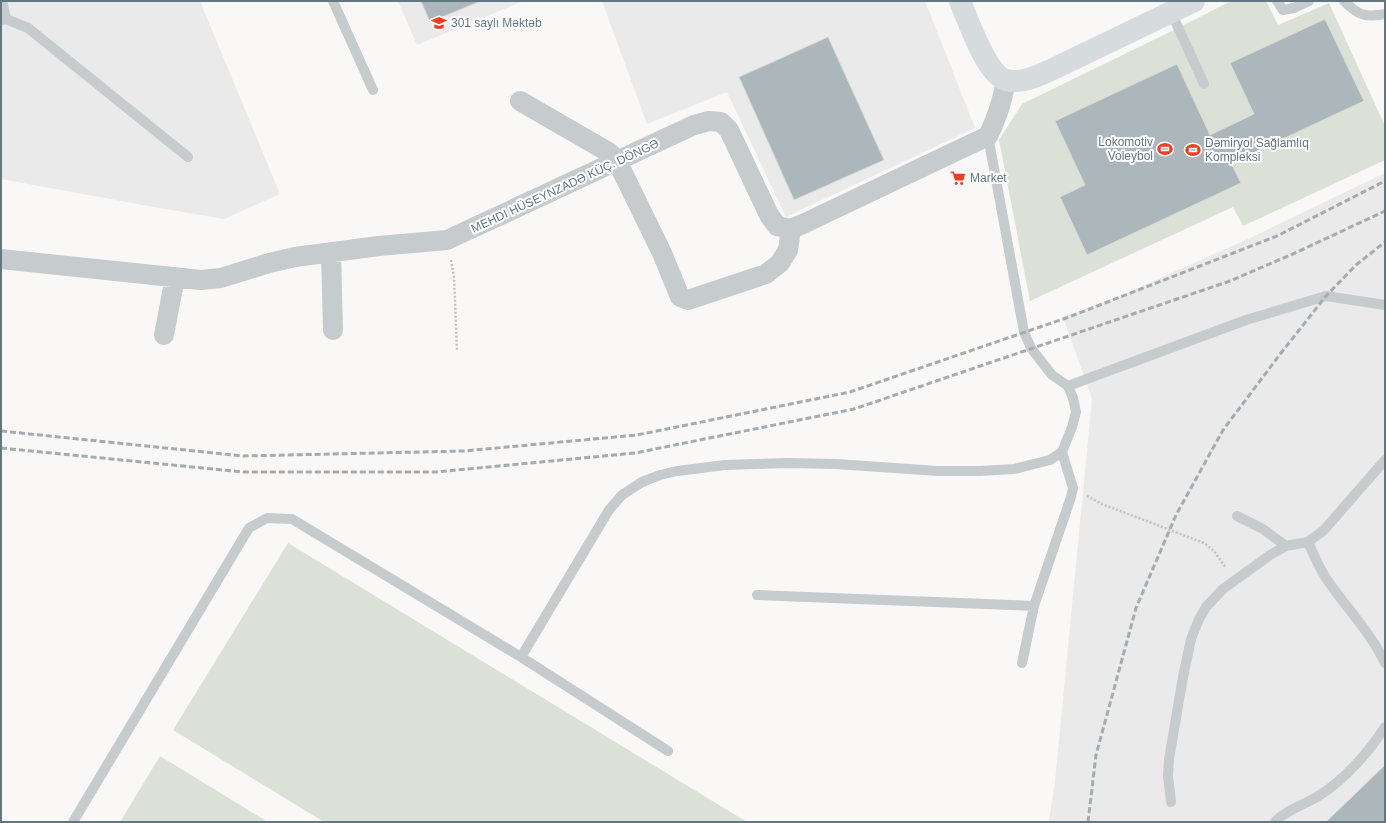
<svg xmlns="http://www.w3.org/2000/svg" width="1386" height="823" font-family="Helvetica,sans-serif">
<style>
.built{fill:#e9eae9}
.green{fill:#dbe1d6}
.building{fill:#acb7bb;stroke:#dadad8}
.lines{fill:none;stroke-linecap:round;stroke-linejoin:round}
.path{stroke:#bfc3c4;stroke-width:2.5;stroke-dasharray:2 2;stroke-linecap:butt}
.lane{stroke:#c6cbcd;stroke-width:10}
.street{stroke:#c6cbcd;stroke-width:20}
.secondary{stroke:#d6dbde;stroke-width:22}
.rail{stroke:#a4acb1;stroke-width:3;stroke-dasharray:6 3;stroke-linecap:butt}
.labels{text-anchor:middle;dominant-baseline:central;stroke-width:4;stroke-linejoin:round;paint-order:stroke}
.poi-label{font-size:12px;fill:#627782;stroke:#fff;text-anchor:start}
.street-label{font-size:12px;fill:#627782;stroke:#fff}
</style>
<rect width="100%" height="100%" fill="#f9f8f6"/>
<path class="built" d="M1,1H200L280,194L224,219L154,207L1,179Z
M398,1H523L417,45Z
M602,1H925L975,128L786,217L727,92L647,124Z
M1385,173V822H1049L1055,782L1092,399L1063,317L1113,299L1250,238Z"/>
<path class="green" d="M1231,1H1266L1278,25L1329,3L1385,126V160L1243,226L1233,207L1030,301L999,140L1022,104L1178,28Z
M288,543L747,822H324L173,730Z
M160,756L268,822H120Z"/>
<path class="building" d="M421,1H481L430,22Z
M1325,19L1364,101L1231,163L1241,183L1087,255L1060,197L1085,185L1055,121L1177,64L1210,135L1254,114L1230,63Z
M828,37L884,160L794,200L739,77Z
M1385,765V822H1326Z"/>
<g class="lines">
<path class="path" d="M451,260L454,277L457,350
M1087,496L1102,504L1204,543L1214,551L1226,568"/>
<path class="lane" d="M2,1L6,19
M333,1L373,90
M1277,1L1283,10L1294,8L1309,1
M1344,1C1358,15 1365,18 1385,14
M1171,12L1204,84
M1,20L6,19L28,28L188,157
M1068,386L1246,320L1326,296L1385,305
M1237,516L1263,529L1286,546
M1308,542C1315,558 1322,574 1333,588C1351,613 1372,635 1385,663
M757,595L1034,606L1071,497L1073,488L1062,452
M521,657L609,510L622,495L642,482L660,475L677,471L725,465L789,463L836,464L938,471H980L1014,469L1050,460L1062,452L1072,427L1076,412L1073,398L1068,386L1052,375L1031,348L1024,332L988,136
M1022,663L1034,606
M1171,802L1168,776L1169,759L1183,677L1191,639L1199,619L1206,607L1223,589L1270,555L1286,546L1308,542L1324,530L1385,460
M73,822L249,528L267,518L292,519L521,657L668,751
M1275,822C1287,809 1305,805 1320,795C1344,780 1370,751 1385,727"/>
<path class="street" d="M520,101L610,153L617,161L662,253L680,297L688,300L766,274L780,263L788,250L791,229
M331,253L333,330
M1,259L201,280L221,278L269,263L295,257L379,246L447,240L694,125L709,121L721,122L729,130L769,215L777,226L791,229L805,223L988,136C998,115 1002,102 1006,80
M164,335L175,277"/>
<path class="secondary" d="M960,1C968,20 986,74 1006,80C1021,84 1038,76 1051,70L1194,1"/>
<path class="rail" d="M1,431L243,456L464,451L637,435L850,392L1069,317L1277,236L1385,181
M1,448L243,472H436L635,453L854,409L1230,281L1295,253L1385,211
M1088,822L1096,755L1136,608L1176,515L1223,430L1281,353L1326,296L1356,265L1385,242"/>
</g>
<defs>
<g id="school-bare" transform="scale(1.2)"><path d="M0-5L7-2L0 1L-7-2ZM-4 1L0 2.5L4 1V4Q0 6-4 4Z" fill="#eb3e23" stroke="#fff" stroke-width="2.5" paint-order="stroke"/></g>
<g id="stadium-bare" transform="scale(1.2)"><path d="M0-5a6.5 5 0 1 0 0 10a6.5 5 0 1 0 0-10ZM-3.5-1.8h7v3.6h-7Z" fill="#eb3e23" stroke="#fff" stroke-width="2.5" paint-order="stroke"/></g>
<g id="supermarket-bare" transform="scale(1.2)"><path d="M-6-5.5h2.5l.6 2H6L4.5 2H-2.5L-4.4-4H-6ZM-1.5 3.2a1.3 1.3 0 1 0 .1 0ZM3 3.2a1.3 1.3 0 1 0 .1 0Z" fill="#eb3e23" stroke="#fff" stroke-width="2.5" paint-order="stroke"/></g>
</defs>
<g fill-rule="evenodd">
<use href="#school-bare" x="439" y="23"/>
<use href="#stadium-bare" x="1165" y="149"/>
<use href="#stadium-bare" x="1193" y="150"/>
<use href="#supermarket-bare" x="958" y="178"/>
</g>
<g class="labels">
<g class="poi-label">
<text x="451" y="23">301 saylı Məktəb</text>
<text x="1153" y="142" text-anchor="end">Lokomotiv<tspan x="1153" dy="14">Voleybol</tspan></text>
<text x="1205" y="143">Dəmiryol Sağlamlıq<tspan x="1205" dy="14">Kompleksi</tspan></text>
<text x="970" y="178">Market</text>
</g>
<g class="street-label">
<text transform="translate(565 186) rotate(-25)">MEHDI HÜSEYNZADƏ KÜÇ. DÖNGƏ</text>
</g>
</g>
<rect width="1386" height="823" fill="none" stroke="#627782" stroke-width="4"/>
</svg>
